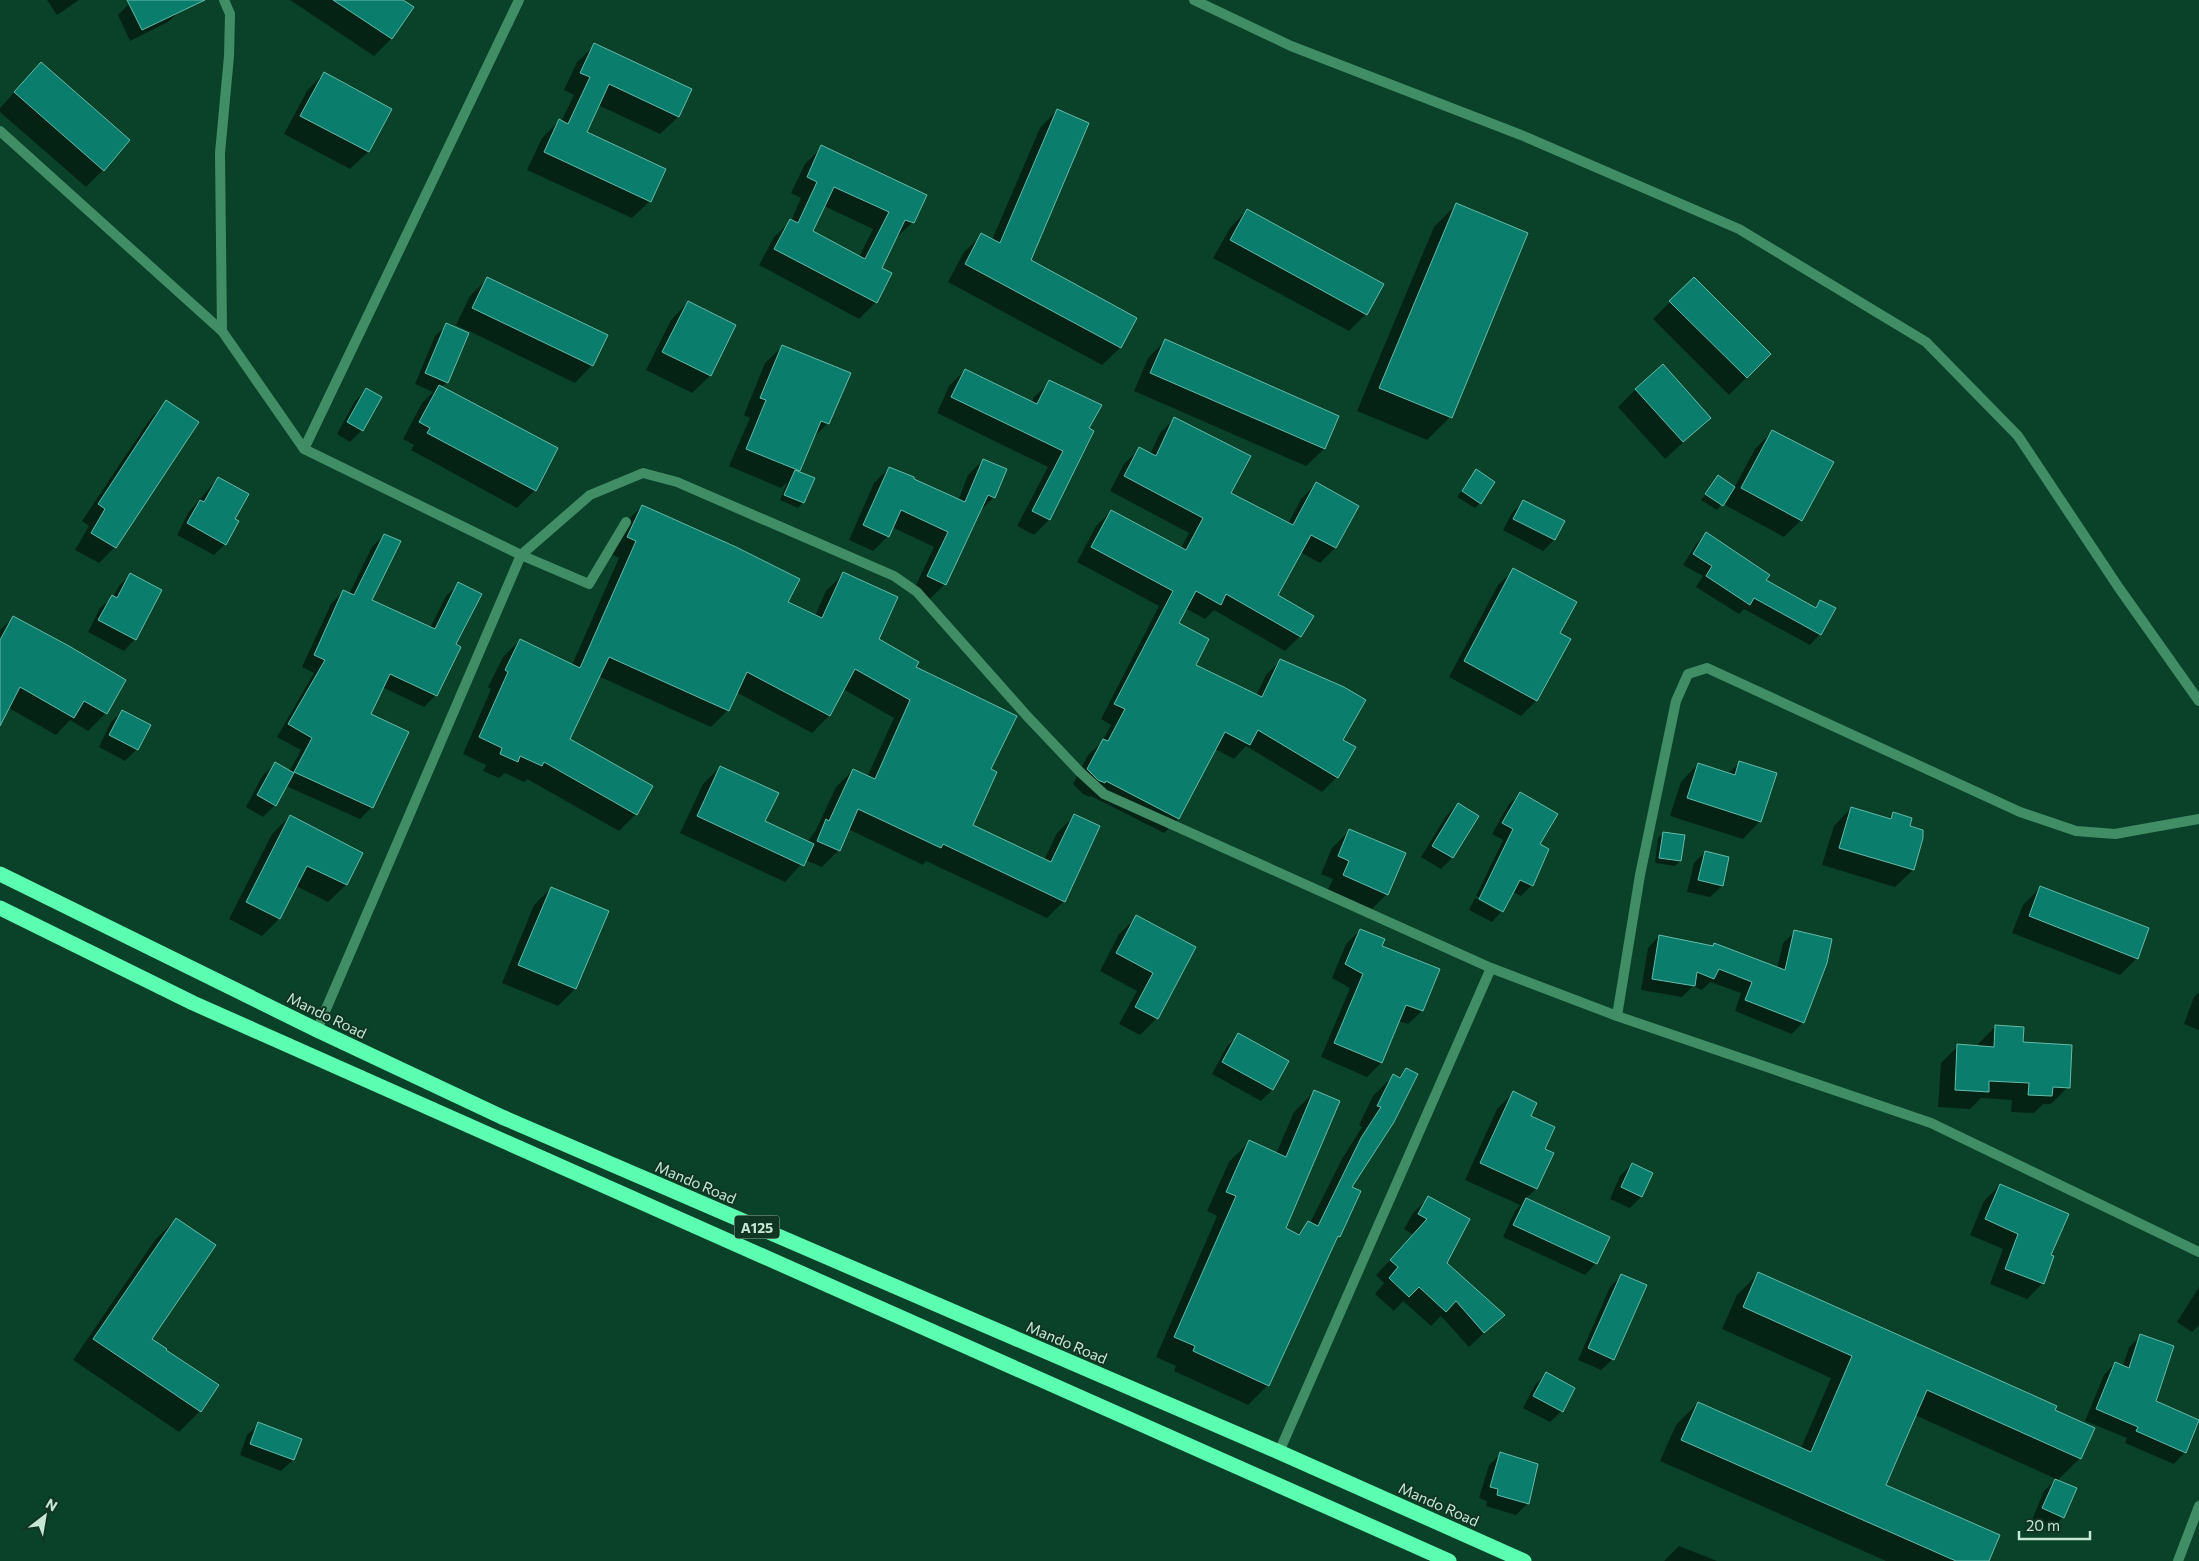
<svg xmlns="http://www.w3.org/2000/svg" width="2199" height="1561" font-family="Commissioner,sans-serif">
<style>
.shadow{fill:#0007;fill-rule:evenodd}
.building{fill:#0a7d6c;stroke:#64bbaa;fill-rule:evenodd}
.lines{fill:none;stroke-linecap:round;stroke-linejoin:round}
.street{stroke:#418e66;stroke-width:10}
.highway{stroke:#5bfeb0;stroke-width:15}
.labels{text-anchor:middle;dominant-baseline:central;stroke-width:4;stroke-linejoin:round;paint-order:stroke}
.shield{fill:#103523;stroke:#8fb29e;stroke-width:1}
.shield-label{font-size:14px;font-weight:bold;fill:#c5e7d3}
.street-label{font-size:15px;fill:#c5e7d3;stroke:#103523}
</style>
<rect width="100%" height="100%" fill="#0a4229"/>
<path class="shadow" d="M47,0H79L57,15Z
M137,0H174L180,11L168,22L130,41L118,15L129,4Z
M290,0H401L391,39L374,56Z
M595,45L690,90L678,117L660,134L598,105L585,133L650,201L632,218L527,170L542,138L559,121L561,122L574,95L564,90L577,62Z
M41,63L103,170L86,187L0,112V108Z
M324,73L391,109L368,152L350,169L284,134L307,91Z
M1057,110L1029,261L1136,318L1120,348L1102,365L948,282L964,252L982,235L992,240L1040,128Z
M822,147L925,195L912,223L895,239L880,268L876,302L859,319L759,265L774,237L791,221L801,198L791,193L805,164ZM824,206L873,229L859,257L811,232Z
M1457,204L1450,417L1427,440L1357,411L1434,227Z
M1247,210L1366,314L1349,331L1213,258L1230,228Z
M1694,278L1770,354L1729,395L1653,319Z
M487,279L592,365L575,383L469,331L447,382L441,387L557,449L535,490L517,508L411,450L414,445L403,439L422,403L433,392L415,384L435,336L447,325L467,333L468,331L456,325L470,296Z
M688,302L734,326L710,376L692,393L646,370L671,320Z
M1165,341L1338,416L1324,449L1306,466L1134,391L1148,358Z
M783,346L828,423L811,440L797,472L803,502L798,508L780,500L787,482L781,488L729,466L750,418L744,415L765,363Z
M965,370L1031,403L1034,397L1050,382L1088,429L1092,431L1049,520L1034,535L1017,526L1048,467L937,413L949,386Z
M1636,389L1710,418L1665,459L1618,407Z
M366,390L362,430L350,442L337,434L355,401Z
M166,402L115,547L99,563L75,550L89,526L82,521L150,419Z
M1175,418L1229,493L1288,524L1301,499L1316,484L1358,506L1335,548L1320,563L1300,552L1276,595L1300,636L1285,651L1214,610L1205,619L1185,608L1177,624L1194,665L1256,696L1266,675L1281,660L1342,740L1337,777L1322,792L1246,746L1234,759L1215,749L1178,819L1164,833L1091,796L1090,797L1083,794L1073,784L1088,755L1102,742L1111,725L1101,719L1159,606L1077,562L1096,526L1111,511L1181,548L1189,533L1110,491L1124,464L1139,449L1150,454L1160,433Z
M1773,431L1801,520L1784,537L1725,505L1730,496L1728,495L1717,510L1701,500L1718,477L1734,488L1755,449Z
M983,460L994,497L979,512L945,584L930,599L913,591L934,547L892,527L888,536L873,551L849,540L874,483L889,468L958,501L968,475Z
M1476,471L1480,503L1475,508L1457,497Z
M218,478L225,544L214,555L177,535L188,513Z
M1523,502L1554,540L1543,551L1503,530L1512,513Z
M642,506L787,603L815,616L826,591L843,574L877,640L914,668L990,770L972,826L1044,860L1057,833L1074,816L1064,901L1047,918L926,861L923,865L848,829L839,850L822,867L805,860L785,882L680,833L703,784L720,767L764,822L807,842L816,830L836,787L853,770L867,777L894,718L843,689L829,716L812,733L736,692L728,710L711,727L598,676L568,739L636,814L619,831L527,779L524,782L505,773L499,778L483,771L486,765L463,754L491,689L488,687L503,657L520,640L572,665L619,558L611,554L625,523Z
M1706,534L1764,581L1814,608L1821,601L1820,634L1810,645L1744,609L1739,614L1696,587L1703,576L1683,565L1696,544Z
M384,535L371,600L430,628L446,596L459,584L455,645L436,695L424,707L382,687L369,715L372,807L360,819L286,786L275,805L263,817L246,807L263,775L275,764L289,772L301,750L277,737L314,673L302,667L331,604L343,591L349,594L372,547Z
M1514,570L1558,634L1569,640L1536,701L1521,716L1449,677L1498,585Z
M130,575L135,639L124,651L88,632L100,608L113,597L119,586Z
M13,618L124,680L106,713L88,731L70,720L56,735L7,707L0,714V630Z
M123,711L137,749L125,761L99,747L111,722Z
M1740,762L1760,821L1743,839L1670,816L1681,782L1698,764L1728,774Z
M1520,794L1538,845L1532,885L1521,896L1513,892L1502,911L1492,922L1469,910L1475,898L1500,912V909L1476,896L1503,840L1492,834L1509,804Z
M1458,804L1477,816L1452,858L1441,869L1421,857L1446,816Z
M1851,808L1888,819L1893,813L1922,838L1913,870L1895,887L1822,865L1834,826Z
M290,816L361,853L346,885L328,902L296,886L279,919L262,936L229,919L272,834Z
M1350,830L1387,894L1370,911L1326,893L1333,879L1321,874L1332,848Z
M1664,833L1680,861L1675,866L1655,863L1658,838Z
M1705,852L1722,886L1710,897L1687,892L1694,863Z
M2041,887L2137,958L2120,975L2012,933L2023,905Z
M551,888L607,911L575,989L558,1006L502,983L534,905Z
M1137,917L1195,947L1157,1018L1140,1035L1119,1024L1137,991L1100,971L1119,934Z
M1360,930L1380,947L1422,1011L1408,1024L1398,1021L1381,1063L1367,1077L1321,1057L1350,988L1332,978L1346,944Z
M1795,932L1803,1022L1792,1034L1735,1011L1741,993L1710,982L1702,990L1693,986L1682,997L1641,990L1648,948L1659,936L1777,969L1783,943Z
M2199,992V1030L2184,1024L2194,997Z
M1995,1027L2022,1043L2068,1087L2051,1104H2043L2034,1113L2011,1112L2012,1100L1981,1098L1970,1109L1938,1107L1941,1063L1958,1046L1978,1047V1044Z
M1239,1035L1287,1062L1272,1090L1261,1101L1212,1074L1227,1046Z
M1406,1069L1350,1187L1339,1236L1334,1241L1268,1385L1248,1405L1174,1371L1176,1366L1156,1357L1217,1216L1207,1211L1229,1162L1249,1142L1276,1154L1294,1112L1314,1092L1284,1229L1296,1235L1310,1223L1342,1159L1362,1127L1359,1125L1373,1096L1393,1076L1398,1078Z
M1513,1093L1530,1116L1544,1149L1552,1153L1536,1189L1525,1199L1608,1238L1596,1263L1585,1275L1503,1237L1515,1211L1520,1205L1465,1180L1497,1109Z
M1632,1164L1652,1174L1641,1197L1630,1208L1610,1199L1620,1176Z
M2000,1185L2049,1255L2043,1283L2027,1299L1990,1284L2003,1249L1970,1235L1984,1201Z
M1428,1198L1446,1263L1503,1315L1469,1347L1441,1316L1431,1326L1403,1301L1394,1311L1375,1294L1384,1283L1376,1275L1414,1235L1404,1229L1413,1213Z
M176,1219L150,1339L200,1411L179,1432L73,1360L155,1240Z
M1759,1273L2054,1410L2080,1458L2057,1481L2063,1517L2052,1529L2032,1520L2044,1491L2056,1479L1915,1415L1885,1486L1987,1561H1886L1660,1461L1676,1425L1698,1403L1801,1448L1831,1378L1722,1329L1737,1295Z
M1622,1275L1613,1359L1601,1370L1578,1360L1610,1287Z
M2199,1287V1325L2192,1332L2177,1322Z
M2141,1336L2154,1402L2185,1452L2174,1464L2125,1443L2127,1438L2085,1421L2104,1375L2115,1363L2123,1366L2129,1347Z
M1546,1374L1562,1411L1550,1422L1523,1408L1535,1385Z
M259,1424L300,1440L293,1460L281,1471L240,1455L247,1435Z
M1501,1454L1537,1464L1527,1504L1516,1515L1486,1506L1487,1501L1479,1498L1489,1465Z
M1679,1546L1717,1561H1664Z"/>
<path class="building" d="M127,0H205L142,30Z
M333,0H403L414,7L392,39Z
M594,43L692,89L679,117L609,84L587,132L666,169L651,202L544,152L559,119L568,124L590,77L580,73Z
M41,62L130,140L104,171L14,92Z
M324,72L392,109L369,152L300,116Z
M1057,109L1089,123L1031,260L1137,318L1121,348L965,264L981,233L1000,243Z
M821,145L927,195L914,223L905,220L882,268L892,273L877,303L774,249L790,219L798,223L817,182L807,177ZM834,187L889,212L865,259L813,231Z
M1456,203L1528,233L1452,418L1379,388Z
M1247,209L1384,284L1367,315L1230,240Z
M487,277L608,335L593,366L472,308Z
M1694,277L1771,354L1747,378L1669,301Z
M688,301L736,325L711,376L662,352Z
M446,323L469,333L448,383L425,373Z
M1165,339L1339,416L1325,449L1150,373Z
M782,345L851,373L829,424L821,421L800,471L746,449L766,400L760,398Z
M1663,364L1711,418L1683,442L1635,389Z
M965,369L1037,404L1049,380L1102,405L1089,428L1094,431L1050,520L1032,511L1063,451L951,397Z
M439,385L558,448L536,491L427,433L430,428L419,422Z
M366,388L382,397L363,431L347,422Z
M166,400L199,422L116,548L91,533L105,509L98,504Z
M1174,417L1251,456L1231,493L1293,525L1316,482L1359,506L1336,548L1311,535L1278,595L1314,616L1301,637L1226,594L1221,605L1196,591L1179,623L1209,639L1196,665L1262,697L1280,659L1344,687L1366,700L1343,740L1356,747L1338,778L1258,730L1250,745L1225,732L1179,819L1106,781L1105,783L1098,780L1087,769L1103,739L1108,741L1125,709L1114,704L1173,591L1091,547L1111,510L1186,550L1203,518L1124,476L1139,447L1156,456Z
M1772,430L1834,462L1802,521L1741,488Z
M983,459L1007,469L995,498L988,495L946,585L927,576L948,532L901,510L889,537L863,525L889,467L914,477V479L965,502Z
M1476,469L1495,482L1481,504L1462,491Z
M795,470L815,478L804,503L784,495Z
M1718,475L1735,487L1723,506L1705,494Z
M218,477L249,494L235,519L239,521L226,545L187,523L200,500L204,502Z
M1523,500L1565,521L1555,540L1513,519Z
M642,505L736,547L800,579L788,602L822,618L843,572L898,597L879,639L919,662L916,667L1017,716L991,769L997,772L973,825L1051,862L1074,814L1100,826L1065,902L943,844L941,848L858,809L840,851L817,841L826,819L829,821L853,769L875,779L910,700L855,669L830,716L747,672L729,711L609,657L570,739L653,786L637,815L544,762L542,766L520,756L518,762L500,754L502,748L479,737L508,672L505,670L520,639L580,668L636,541L627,537Z
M1706,532L1770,575L1766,580L1816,608L1820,600L1836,608L1821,635L1754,598L1750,605L1706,576L1712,566L1693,554Z
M384,534L401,541L372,600L435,629L458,582L482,594L456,644L461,647L437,696L390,674L371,714L409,732L373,808L294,772L312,738L288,724L325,660L314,655L343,590L354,595Z
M1513,568L1577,602L1560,633L1571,639L1537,701L1464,661Z
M130,573L162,590L136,640L98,620L112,595L117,598Z
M13,616L69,646L126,680L107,714L84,701L74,718L20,687L0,726V640Z
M122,710L151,725L138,750L109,735Z
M1739,761L1777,773L1761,822L1687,798L1698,763L1735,775Z
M275,762L294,773L276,806L257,795Z
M720,766L779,793L765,821L814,844L804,866L697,816Z
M1520,792L1558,814L1540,844L1549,849L1533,886L1520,880L1503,912L1479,899L1513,829L1502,823Z
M1458,803L1479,816L1453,858L1432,846Z
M1851,807L1891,819L1893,812L1912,818L1910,826L1923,830V838L1914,870L1839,848Z
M290,815L363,853L347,885L307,866L280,919L246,902Z
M1349,829L1406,853L1388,895L1343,875L1349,861L1338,856Z
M1663,832L1685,835L1681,861L1659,858Z
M1705,851L1729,857L1723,886L1698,880Z
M2040,886L2149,928L2138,959L2029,916Z
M551,887L609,911L576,989L518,965Z
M1136,915L1196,947L1158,1019L1135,1007L1153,973L1116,953Z
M1360,929L1385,939L1382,946L1440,969L1423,1011L1406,1005L1382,1063L1334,1043L1363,974L1345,964Z
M1794,930L1832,939L1827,963L1804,1023L1745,1000L1752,982L1719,969L1714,979L1697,972L1695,986L1652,979L1659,935L1713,946L1714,943L1785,970Z
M1995,1025L2024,1027L2023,1042L2072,1045L2070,1088L2053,1087L2052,1096L2028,1095L2029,1083L1989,1081V1092L1955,1090L1957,1044L1994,1047Z
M1238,1033L1289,1061L1273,1090L1222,1062Z
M1406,1068L1418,1074L1394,1122L1352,1187L1361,1191L1340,1237L1338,1236L1269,1386L1193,1351L1195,1346L1174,1337L1236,1196L1226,1192L1249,1140L1286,1157L1314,1090L1340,1101L1286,1228L1299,1235L1308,1221L1318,1226L1361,1138L1381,1107L1377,1106L1393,1074L1400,1078Z
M1513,1091L1537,1103L1531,1116L1555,1127L1545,1149L1554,1153L1537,1189L1480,1163Z
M1632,1163L1653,1173L1642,1197L1621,1187Z
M2000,1184L2069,1214L2051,1255L2054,1256L2044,1284L2005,1269L2018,1234L1985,1219Z
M1428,1196L1470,1219L1447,1263L1505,1315L1484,1333L1456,1301L1446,1312L1419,1287L1409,1297L1389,1278L1398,1267L1390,1260L1427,1219L1418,1214Z
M1526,1198L1610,1237L1597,1264L1513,1225Z
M176,1218L216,1245L152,1339L167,1349L166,1350L219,1385L201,1412L93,1339Z
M1758,1272L2057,1406L2055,1410L2095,1428L2081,1459L1927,1390L1886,1485L2000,1535L1989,1561H1956L1681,1440L1698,1402L1811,1452L1852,1356L1743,1307Z
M1621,1274L1647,1285L1614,1360L1588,1348Z
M2140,1334L2174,1346L2156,1401L2199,1420L2186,1453L2136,1431L2138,1427L2096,1409L2115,1362L2129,1368Z
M1546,1372L1575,1388L1563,1412L1533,1396Z
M258,1422L302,1439L294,1460L250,1444Z
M1500,1452L1538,1464L1529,1504L1497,1495L1498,1489L1490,1487Z
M2055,1479L2077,1488L2064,1518L2042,1508Z"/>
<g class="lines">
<path class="street" d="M1194,0L1291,46L1521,135L1739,229L1926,342L2018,436L2119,588L2199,701
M0,131L222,331L304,449L521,555L589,584L626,522
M222,331L220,153L229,56L230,14L224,0
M304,449L519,0
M1617,1016L1640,875L1676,701L1688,674L1707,668L2020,812L2076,831L2115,834L2199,819
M317,1030L521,555L590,495L643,473L677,482L894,576L917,592L1027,716L1080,772L1104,794L1491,968L1617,1016L1931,1123L2199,1252
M1279,1452L1491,968
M2178,1561L2199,1506"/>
<path class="highway" d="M0,874L317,1030L502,1117L1279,1452L1524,1561
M0,908L193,1003L1449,1561"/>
</g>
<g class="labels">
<rect class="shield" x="734.5" y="1215.5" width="45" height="23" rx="4"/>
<g class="shield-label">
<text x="757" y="1227">A125</text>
</g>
<g class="street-label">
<text transform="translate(327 1015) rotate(26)">Mando Road</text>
<text transform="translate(696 1182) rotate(23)">Mando Road</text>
<text transform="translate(1067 1342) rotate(23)">Mando Road</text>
<text transform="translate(1439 1504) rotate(24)">Mando Road</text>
</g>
</g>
<g transform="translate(45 1516) rotate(31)" stroke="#103523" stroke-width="4" paint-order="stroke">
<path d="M0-4L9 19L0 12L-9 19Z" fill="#c5e7d3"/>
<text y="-8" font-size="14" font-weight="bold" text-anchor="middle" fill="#c5e7d3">N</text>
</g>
<path d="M2019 1531v8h71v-8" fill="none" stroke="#c5e7d3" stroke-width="2.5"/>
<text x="2026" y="1531" font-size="15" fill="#c5e7d3" stroke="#103523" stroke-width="4" paint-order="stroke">20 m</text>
</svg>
